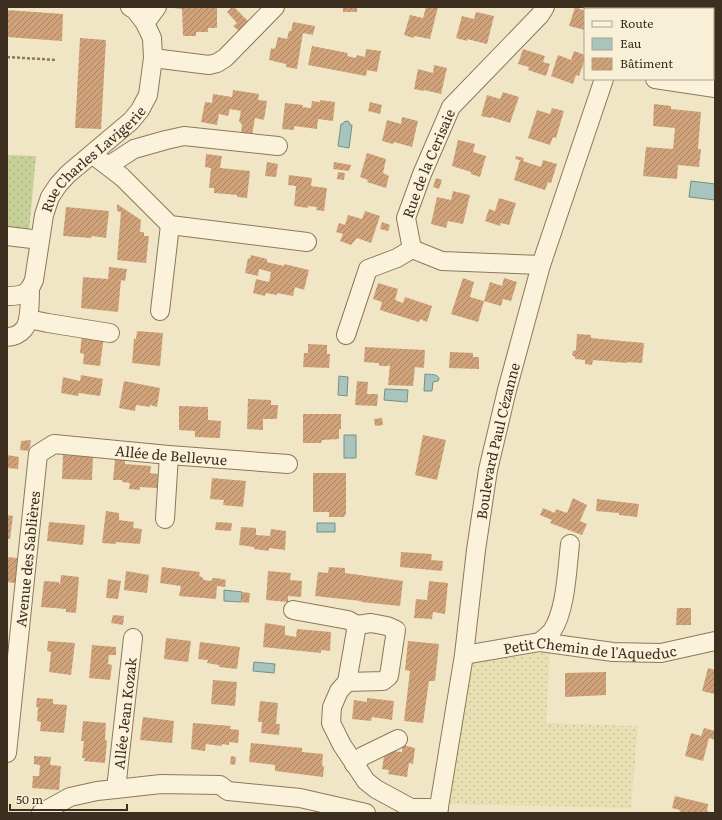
<svg xmlns="http://www.w3.org/2000/svg" width="722" height="820" font-family="Literata,serif">
<style>
.farmland{fill:url(#farmland-dots)}
.park{fill:url(#park-dots)}
.water{fill:#a8c4bd;stroke:#6d938b}
.building{fill:url(#building-hatch)}
.lines{fill:none;stroke-linecap:round;stroke-linejoin:round}
.minor-casing{stroke:#8d785a;stroke-width:20}
.path{stroke:#8d785a;stroke-width:2.5;stroke-dasharray:3 2;stroke-linecap:butt}
.minor{stroke:#faf2da;stroke-width:18}
.labels{text-anchor:middle;dominant-baseline:central;stroke-width:3.5;stroke-linejoin:round;paint-order:stroke}
.street-label{font-size:14px;fill:#3d2f1f;stroke:#f7efd6}
</style>
<defs>
<pattern id="farmland-dots" width="8" height="8" patternUnits="userSpaceOnUse"><rect width="8" height="8" fill="#e7e0b3"/><path d="M2 2h.1M6 6h.1" fill="none" stroke="#c7c09a" stroke-width="1.8" stroke-linecap="round"/></pattern>
<pattern id="park-dots" width="8" height="8" patternUnits="userSpaceOnUse"><rect width="8" height="8" fill="#c7d099"/><path d="M2 2h.1M6 6h.1" fill="none" stroke="#acb383" stroke-width="1.8" stroke-linecap="round"/></pattern>
<pattern id="building-hatch" width="6" height="6" patternUnits="userSpaceOnUse"><rect width="6" height="6" fill="#d0a27a"/><path d="M-1 1l2-2M0 6l6-6M5 7l2-2" fill="none" stroke="#aa8463"/></pattern>
</defs>
<rect width="100%" height="100%" fill="#f0e6c6"/>
<path class="farmland" d="M550,652L546,723L638,726L631,808L444,804L471,662Z"/>
<path class="park" d="M7,155L36,156L29,232L7,229Z"/>
<path class="water" d="M347,121L349,122L350,125H352L349,148L338,146L341,124H343L344,122Z
M691,181L715,184V200L689,197Z
M425,374C430,375 438,373 439,379L438,381L433,382L432,391H424Z
M339,376L348,377L347,396L338,395Z
M385,389L408,390L407,402L384,400Z
M344,435H356V458H344Z
M317,523H335V532H317Z
M224,590L242,592L241,602L224,601Z
M254,662L275,664L274,673L253,671Z"/>
<path class="building" d="M173,7H217V28H208V32H196V36H183L182,9L173,8Z
M232,7H234L249,22L239,31L233,26L237,23L227,12Z
M343,7H357V12H343Z
M426,7H438L430,39L414,36L413,38L404,35L410,15L423,18Z
M575,7L585,11V30L569,26Z
M7,10L63,14L62,41L7,37Z
M476,12L494,16L487,44L467,39V41L456,38L462,16L474,19Z
M293,22L315,26L313,35L303,33L297,69L286,67V64L269,60L271,48L275,49L278,37L287,39L289,31H291Z
M80,38L106,40L101,129L75,128Z
M312,46L348,53L347,56L356,58L357,55L365,57L366,49L381,51L377,72L367,70L366,76L308,65Z
M523,49L545,56L543,62L550,64L546,76L528,70L529,67L518,64Z
M574,51L585,55V59L579,76L576,75L573,84L551,76L558,55L571,60Z
M434,65L447,68L441,94L424,90V91L414,89L418,69L433,73Z
M233,90L259,94L258,100L267,101L264,120L255,118L252,135L241,133L242,125L239,121L241,111L230,109L228,116L219,114L217,125L201,122L205,102L212,103L213,94L232,97Z
M503,92L519,97L510,123L491,117V118L481,116L487,95L500,99Z
M320,100L335,102L333,121L318,119L317,129L294,126V130L282,129L285,103L303,105L302,107L311,108L312,101L320,102Z
M370,102L382,105L380,114L368,111Z
M654,104L671,106V109L701,112L698,149H701L699,167L678,165L677,179L643,176L646,147L673,149L675,128L653,126Z
M552,108L564,111L556,138L553,137L550,145L528,138L537,110L550,114Z
M402,117L418,121L412,147L394,142L393,144L382,141L387,120L401,124Z
M458,140L475,144L473,152L486,156L480,177L471,174V172L452,166Z
M367,153L386,159L383,173L389,176L386,188L367,182L368,180L360,177Z
M206,154L222,156L220,168L250,171L247,198L237,197V195L214,193V188H209L211,168L205,167Z
M516,156L524,158L523,161L541,167L543,160L557,164L551,183L548,182L545,190L514,180L520,160L515,159Z
M267,162L278,164L276,177L265,176Z
M334,162L351,165L349,171L333,169Z
M338,172L345,173L344,180L337,179Z
M289,175L312,178L311,186L327,188L324,211L316,210L317,207L308,206V208L294,206L296,186L288,185Z
M436,178L442,180L439,189L433,187Z
M453,191L470,195L463,224L448,221L446,228L431,224L437,197L451,200Z
M499,198L516,203L509,225L501,223L500,226L485,221L489,209L495,211Z
M117,204L141,220L140,232H144V236H149L146,263L117,260L121,212L117,211Z
M66,207L109,211L106,238L92,236L91,238L63,236Z
M365,211L380,216L371,243L357,238L351,245L340,241L343,234L336,232L339,223L345,225L348,215L362,219Z
M382,222L390,225L388,231L380,229Z
M251,255L267,259V262L284,266V264L309,270L304,290L295,287L293,296L277,293V295L266,293L265,296L253,293L256,279L269,282L271,272L259,269L258,276L245,273L248,258L250,259Z
M109,267L127,269L125,281L121,280L118,312L81,308L83,277L108,279Z
M463,278L474,282L470,297L484,301L478,322L451,314Z
M504,278L517,282L511,301L503,299L501,306L484,301L490,282L502,286Z
M378,283L398,289L395,300L403,303L405,297L432,306L427,322L420,319L419,322L380,310L382,302L373,299Z
M137,331L163,333L160,366L132,363L134,339H136Z
M82,334L104,336L100,366L83,364L84,354L80,353Z
M577,334L591,335V338L644,343L642,363L627,362V363L593,360L592,365L585,364V360L575,359V357L573,356L572,354L573,351L576,350Z
M308,344L327,345V354H330L329,368L303,367L304,353H308Z
M365,347L425,350L424,368L415,367L413,386L388,385L390,364L388,366H380L378,363L364,362Z
M450,352L473,353V357H479V369L449,368Z
M81,375L103,379L100,396L79,393L78,396L61,393L63,377L80,381Z
M124,381L160,388L157,407L150,405V407L136,405L135,411L119,408Z
M357,381L368,382L367,394H378L377,406L355,405Z
M248,399L271,400V405H278L277,419H263V430L247,429Z
M179,406L208,407V420L221,421L220,438L195,437V431L179,430Z
M303,414H341V429H339V439L322,440L321,443H303Z
M382,418L383,425L375,426L374,419Z
M423,435L446,440L437,480L415,475Z
M31,440L29,451L20,450L21,441Z
M7,455L19,457L18,469L7,468Z
M63,455L93,457L92,480L62,479Z
M115,460H125V464L151,466L150,473L158,474L157,488L140,487V490L129,489L130,483L122,482V480H113Z
M313,473H346V514L344,517H329V512H313Z
M212,478L246,481L243,507L223,505L224,500L210,499Z
M573,498L587,505L580,521L587,524L582,535L550,523L552,520L540,515L543,508L555,513L556,509L567,513Z
M597,499L639,504L637,517L619,515V513L596,511Z
M106,511L119,513V520L134,522L133,528L142,529L140,544L116,542V544L102,543Z
M7,515L13,516L10,539H7Z
M49,522L85,525L83,545L47,541Z
M216,522L232,523L231,531L215,530Z
M241,527L256,528V535L270,536L271,529L286,531L285,550L269,548V551L254,549V547L239,545Z
M401,552L432,554L431,560L443,561L442,571L400,567Z
M7,557L18,558L15,583L7,582Z
M162,567L200,572L199,576L202,577L204,580L211,581L213,578H216L226,580L225,587L217,586L216,599L179,596L181,586L160,583Z
M329,567L345,568V573L403,581L400,606L361,602V601L315,596L318,572L328,573Z
M126,571L149,575L147,593L124,590Z
M268,571L291,573L290,580L302,581L301,597L288,596V602L266,600Z
M61,575L79,577L76,613L66,612V609L41,607L44,581L59,582V584H60Z
M108,579L121,581L118,599L106,598Z
M429,581L448,583L445,614L433,612L432,619L414,618L416,599L427,600Z
M242,592L250,593L249,603L241,602Z
M677,608H691V625H676Z
M113,615L124,616L123,625L111,623Z
M265,623L285,626V635L296,637L297,629L331,632L330,651L321,650V653L263,647Z
M166,638L191,641L188,662L164,659Z
M48,641L75,643L71,675L49,672L51,652L47,651Z
M408,641L439,644L435,681H429L423,723L404,721L410,671L405,670Z
M200,642L240,647L237,669L219,667V665L207,663L208,660L198,659Z
M92,645L116,647V655H109L108,664L112,665L110,680L89,678Z
M708,668L715,670V694L702,691Z
M606,672V695L565,697V673Z
M213,680L237,682L235,706L211,704Z
M37,698L53,699V704L67,705L64,733L40,731L41,722L37,721L38,707H36Z
M367,698L394,701L392,720L372,717L371,721L352,719L354,700L367,702Z
M260,701L278,703L276,724H280L279,735L261,733L262,722H258Z
M143,717L174,721L172,743L140,740Z
M83,721L106,723L105,740L107,741L105,763L84,761L85,758H82L84,741H81Z
M193,723L231,726L230,729L239,730L238,743L229,742V745L222,744L221,746L206,744L205,751L191,749Z
M704,728L715,731V740L709,738L703,761L685,756L691,733L701,736Z
M251,743L302,748V752L323,754L322,766H324L323,777L275,771V765L249,762Z
M403,745L415,748L413,764L409,763L407,777L388,774L389,770L382,769L385,750L402,752Z
M34,756L51,757L50,765L61,766L59,790L32,788L33,776H39L40,765L34,764Z
M231,756L236,757L235,765L230,764Z
M675,796L708,804L707,811L713,813H679L680,810L672,808Z"/>
<g class="lines">
<g class="minor-casing">
<g id="minor">
<path d="M628,9L629,7"/>
<path d="M145,23L157,7"/>
<path d="M153,58L209,65L217,63L225,58L275,7"/>
<path d="M655,79L715,88"/>
<path d="M92,154L122,177L170,225L307,242"/>
<path d="M108,166L134,149L166,140L184,136L278,146"/>
<path d="M7,236L40,240"/>
<path id="s1" d="M541,265L442,261L412,249L406,218L422,174L451,107L540,15L545,7"/>
<path id="s2" d="M7,296C22,296 28,295 34,280L44,215L50,197L58,185L68,174L131,121L140,110L148,95L153,58L152,38L145,23L135,10L130,7"/>
<path d="M160,311L170,225"/>
<path d="M28,319L48,323L110,333"/>
<path d="M346,335L368,269L397,258L412,249"/>
<path d="M7,337C13,337 20,334 24,329C30,322 30,298 30,288"/>
<path d="M165,519L169,455"/>
<path d="M293,610L348,620L357,625"/>
<path d="M371,623L387,626L396,630L389,676L383,681L347,682L357,625Z"/>
<path d="M540,642C544,638 549,635 552,631C566,610 567,570 570,544"/>
<path id="s3" d="M464,655L540,642L613,652L661,653L715,641"/>
<path d="M347,682L339,691L332,707L331,723L342,745L366,781L376,789L411,808H439"/>
<path id="s4" d="M7,753L38,454L54,444L169,455L288,464"/>
<path d="M354,764L363,756L398,739"/>
<path id="s5" d="M116,789L133,638"/>
<path d="M41,813L70,797L97,791L116,789L161,784L220,785L228,791L300,798L366,813"/>
<path id="s6" d="M438,813L464,655L476,550L488,470L507,390L541,265L604,79"/>
</g>
</g>
<path class="path" d="M7,57L57,60"/>
<use href="#minor" class="minor"/>
</g>
<g class="labels">
<g class="street-label">
<text stroke="none"><textPath href="#s2" startOffset="176">Rue Charles Lavigerie</textPath></text>
<text stroke="none"><textPath href="#s1" startOffset="222">Rue de la Cerisaie</textPath></text>
<text stroke="none"><textPath href="#s6" startOffset="377">Boulevard Paul Cézanne</textPath></text>
<text stroke="none"><textPath href="#s4" startOffset="437">Allée de Bellevue</textPath></text>
<text stroke="none"><textPath href="#s4" startOffset="195">Avenue des Sablières</textPath></text>
<text stroke="none"><textPath href="#s3" startOffset="127">Petit Chemin de l'Aqueduc</textPath></text>
<text stroke="none"><textPath href="#s5" startOffset="76">Allée Jean Kozak</textPath></text>
</g>
</g>
<rect width="722" height="820" fill="none" stroke="#3d2f1f" stroke-width="16"/>
<rect x="584" y="8" width="130" height="72" fill="#f7efd6" stroke="#ada28d"/>
<rect x="592" y="21" width="20" height="6" fill="#faf2da" stroke="#ada28d"/>
<text x="620" y="28" font-size="12" fill="#3d2f1f">Route</text>
<rect x="592" y="38" width="20" height="12" fill="#a8c4bd" stroke="#ada28d"/>
<text x="620" y="48" font-size="12" fill="#3d2f1f">Eau</text>
<rect x="592" y="58" width="20" height="12" fill="url(#building-hatch)" stroke="#ada28d"/>
<text x="620" y="68" font-size="12" fill="#3d2f1f">Bâtiment</text>
<path d="M10 804v6h117v-6" fill="none" stroke="#3d2f1f" stroke-width="2"/>
<text x="16" y="804" font-size="12" fill="#3d2f1f" stroke="#f7efd6" stroke-width="3" paint-order="stroke">50 m</text>
</svg>
